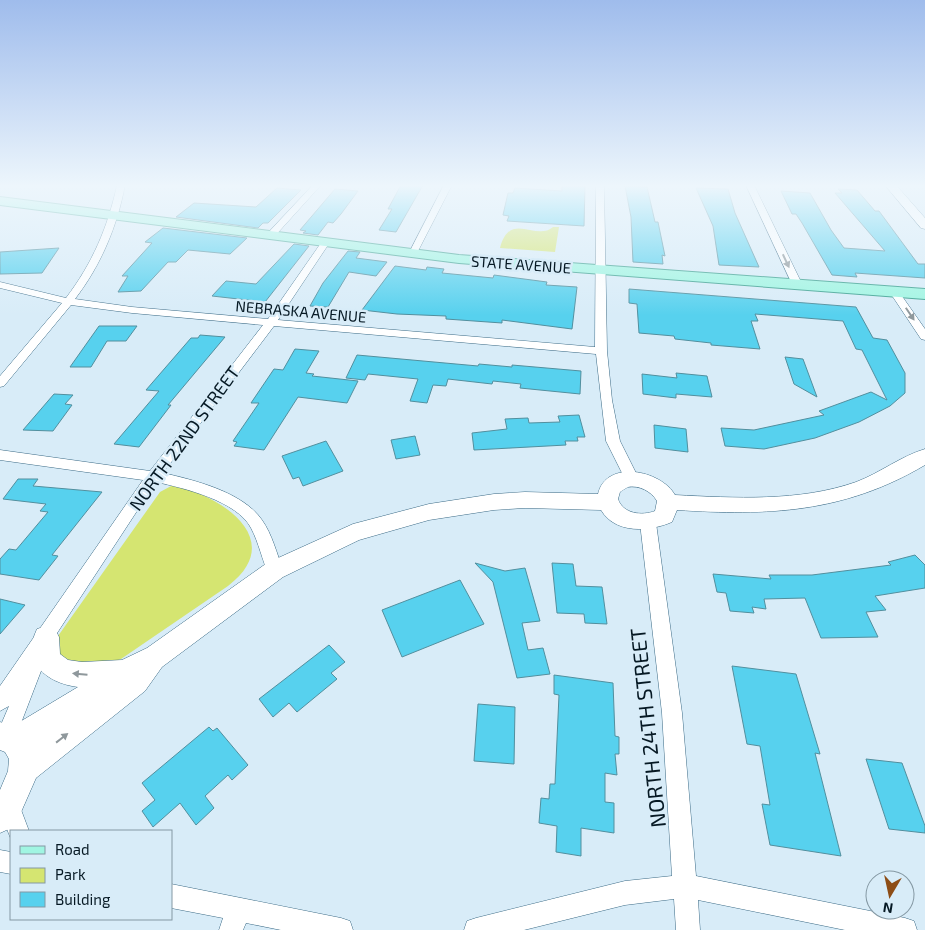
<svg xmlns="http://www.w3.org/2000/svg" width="925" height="930" font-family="'Exo 2',sans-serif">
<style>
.green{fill:#d5e571}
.building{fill:#57d1ee;stroke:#528f9e}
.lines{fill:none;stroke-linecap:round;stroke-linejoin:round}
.street-casing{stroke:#3c6b86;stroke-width:1}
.secondary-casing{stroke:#3c6b86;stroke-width:1}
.primary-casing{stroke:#41a393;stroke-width:2}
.street{fill:#fff;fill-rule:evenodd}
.secondary{fill:#fff;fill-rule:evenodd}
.primary{fill:#a0f5e2;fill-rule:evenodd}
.oneway{fill:#8f989c}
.labels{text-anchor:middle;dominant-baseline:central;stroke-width:5;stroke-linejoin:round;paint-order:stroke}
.far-street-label{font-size:15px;fill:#061924;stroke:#d8ecf8}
.street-label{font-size:18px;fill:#061924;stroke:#d8ecf8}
.near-street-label{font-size:21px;fill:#061924;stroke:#d8ecf8}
</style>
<rect width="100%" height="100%" fill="#d8ecf8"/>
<path class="green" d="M553,227H559L555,252L500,248C510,210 536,242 553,227Z
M173,485C222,496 288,540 228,586L121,659C101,668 77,667 60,655L58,636L160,492Z"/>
<path class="building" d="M401,185H423L396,232L379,230L392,209H388Z
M562,185L585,186L584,226L507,221L509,216L503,215L508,193H513L515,188L562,191Z
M625,186L647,187L655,222H658L665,256L662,255L663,264L633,262L631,217Z
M277,188L301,190L268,223H263L258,228L176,217L194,203L256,207Z
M696,188L728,189L735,213L759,267L719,265L713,226Z
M335,189L358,191L341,214L333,223L328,222L318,235L303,233L306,231L300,230Z
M838,189L857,190L875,211H879L918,264H925V278L855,273L857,277L832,275L802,223L796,214H792L781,191L810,193L831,230L844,248L885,251L835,193H842Z
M163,228L247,238L230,254L188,250L176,262H168L141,291L118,292L128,276H122L152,243L145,242Z
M294,244L309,246L265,302L212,296L226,281L256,284Z
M59,248L42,273L0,274V252Z
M348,251L360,252L356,258L387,262L376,276L349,272L328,307L310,306L323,283Z
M395,266L426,270L427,267L444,269L442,273L493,278L494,275L509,277L547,282L546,285L577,287L572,329L502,320V323L446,319V316L397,314L362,310Z
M629,289L856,307L873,338L887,340L905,373V393L890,406L859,422L815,438L764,449L725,446L721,428L754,430L824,415L819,411L871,392L887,400L862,350L856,349L843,321L755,314L758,321H751L760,349L711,345V343L675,339L674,336L639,333L637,304L629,303Z
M99,326H137L126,341H107L91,367H70Z
M200,335L225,337L168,405H171L139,447L114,444L159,391L146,390L191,338H198Z
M295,349L319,351L306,373L314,374L312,376L358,381L347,403L298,397L264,450L234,446L237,442L233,441L259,403H251L274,369L283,370Z
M357,355L478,366L479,364L512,367V365L581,371L580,394L520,388L521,384L493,381L492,384L448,379L446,386L433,385L427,403L410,401L418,379L368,374L365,380L346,378Z
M785,357L803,359L817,397L794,384Z
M676,373L707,376L712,397L676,394V398L643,394L642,374L677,378Z
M54,394L73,395L65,404L72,405L53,431L23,430Z
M579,415L585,437H577L578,441H565L566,445L474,450L472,433L507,429L505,419L528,418L529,423L560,422L558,416Z
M654,425L686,429L688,452L655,448Z
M415,436L420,455L396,459L391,440Z
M326,441L343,471L303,486L299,477L293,479L282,456Z
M18,479H38L33,486L102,492L52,555L58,556L39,580L0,574V559L9,549L16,550L48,512L40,511L46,504L3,499Z
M915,555L925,565V588L875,596L886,610L866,612L878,637L821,638L805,598L764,599L766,609L752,607L754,613L730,611L726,593L717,592L713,574L771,579L769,575H812L891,565L888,562Z
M475,563L505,571L525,568L540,621L522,623L528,650L543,648L550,674L517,678L493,582Z
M552,563L573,564L576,586L602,587L607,624L585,623L584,614L557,613Z
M460,580L484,624L402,657L382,610Z
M0,599L25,605L0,634Z
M329,645L345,662L331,673L337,679L297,712L289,703L273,717L259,699Z
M732,666L796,674L820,754L815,753L841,856L770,845L762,804L770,805L760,746L747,744Z
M554,675L613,683L615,736L619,737V754H615L617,775L605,773V802L614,803V833L581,828V856L556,852L557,826L539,823L541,798L549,799L550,784H555L559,695L554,694Z
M478,704L515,707L514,764L474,761Z
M209,727L213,731L217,728L248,765L232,780L228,775L205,796L214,808L196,825L180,803L153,827L142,811L155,800L142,783Z
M866,759L902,763L925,826V833L889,829Z"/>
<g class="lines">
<g class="street-casing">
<path id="street" d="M117,185H125C117,227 101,265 75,299L132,307L268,319L323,240L326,239L330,242L278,320L595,347L596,185H604L607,351L612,400L620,441L639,479L632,484L627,483L606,441L596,354L274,326L163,473C194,480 243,492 262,520C272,534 277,554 283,570L281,575L275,577L269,575C262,560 259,543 251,528C237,501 184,488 156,482L44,653L46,658L13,744L6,747L0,744V727L9,706L0,711V686L143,480L0,460V450L150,471L263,325L132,313L71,305L4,386L0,387V376L62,303L0,288V282L66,298C92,264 108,227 117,185Z
M313,185H321L274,237H268V233Z
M444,185H452L417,253L410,255L409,253Z
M746,185H754L802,284L800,286L792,284Z
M894,288L897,289L925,329V340L921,339L889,291Z
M648,517L653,519L656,523L682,713L696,876L905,918L914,921L917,930H845L698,900L700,930H676L674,899L625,905L524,930H464L467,921L476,918L625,881L672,876L662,713L640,523L643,519Z
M9,796L17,799L29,831H11V839L0,812L1,799Z
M0,850L11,852V874L0,872Z
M171,884L341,918L350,921L353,930H281L246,923L243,930H219L223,918L171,908Z"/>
</g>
<g class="secondary-casing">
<path id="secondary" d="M885,185H896L925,218V229L921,228Z
M925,449V465C844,513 768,516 677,510L672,522C649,532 615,534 601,510L525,508L494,510L429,520L359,540L283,577L162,667L145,691L36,778L18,819L11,828L0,833V790L8,771L9,759L5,752L0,750V722L13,726L78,687C46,683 21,662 37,629L46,626L55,629L59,637L60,654L68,660L82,662L122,660L147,648L267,563L353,524L429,504L494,494L525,492L598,494C606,459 661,470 675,495C735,498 799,502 856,482C880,473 901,456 925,449ZM628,487C639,485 651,491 657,501L655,511C642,516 623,514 618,499L620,492Z"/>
</g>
<g class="primary-casing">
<path id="primary" d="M0,197L459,255L925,289V299L459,263L0,205Z"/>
</g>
<use href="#street" class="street"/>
<use href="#secondary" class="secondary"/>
<use href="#primary" class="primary"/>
</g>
<defs><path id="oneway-solid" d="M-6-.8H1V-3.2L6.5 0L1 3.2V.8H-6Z" transform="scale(1.25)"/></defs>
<g class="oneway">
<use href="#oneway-solid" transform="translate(786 261) rotate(65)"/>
<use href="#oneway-solid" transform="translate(910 314) rotate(56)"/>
<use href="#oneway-solid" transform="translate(80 674) rotate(-175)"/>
<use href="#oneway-solid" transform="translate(62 738) rotate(-38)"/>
</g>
<linearGradient id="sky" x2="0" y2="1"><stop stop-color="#9fbcec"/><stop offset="0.59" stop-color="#edf6fc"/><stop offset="1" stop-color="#edf6fc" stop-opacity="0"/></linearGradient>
<rect width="925" height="315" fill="url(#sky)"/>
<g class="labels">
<g class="far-street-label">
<text transform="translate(521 264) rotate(4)">STATE AVENUE</text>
<text transform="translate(301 311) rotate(5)">NEBRASKA AVENUE</text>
</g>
<g class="street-label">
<text transform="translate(184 438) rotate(-54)">NORTH 22ND STREET</text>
</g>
<g class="near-street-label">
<text transform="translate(647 728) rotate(-96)">NORTH 24TH STREET</text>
</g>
</g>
<rect x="10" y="830" width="162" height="90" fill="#d8ecf8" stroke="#8498a3"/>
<rect x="20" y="846" width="25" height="8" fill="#a0f5e2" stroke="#8498a3"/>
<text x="55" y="855" font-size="15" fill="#061924">Road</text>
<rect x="20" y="868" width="25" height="15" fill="#d5e571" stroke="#8498a3"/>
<text x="55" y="880" font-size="15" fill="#061924">Park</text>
<rect x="20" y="892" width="25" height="15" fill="#57d1ee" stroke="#8498a3"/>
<text x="55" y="905" font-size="15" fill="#061924">Building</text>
<g transform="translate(890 895) rotate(189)"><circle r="24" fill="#d8ecf8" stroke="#8498a3"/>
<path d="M0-4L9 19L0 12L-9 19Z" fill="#8d4d16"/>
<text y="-8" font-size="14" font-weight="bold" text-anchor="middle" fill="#061924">N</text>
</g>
</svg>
